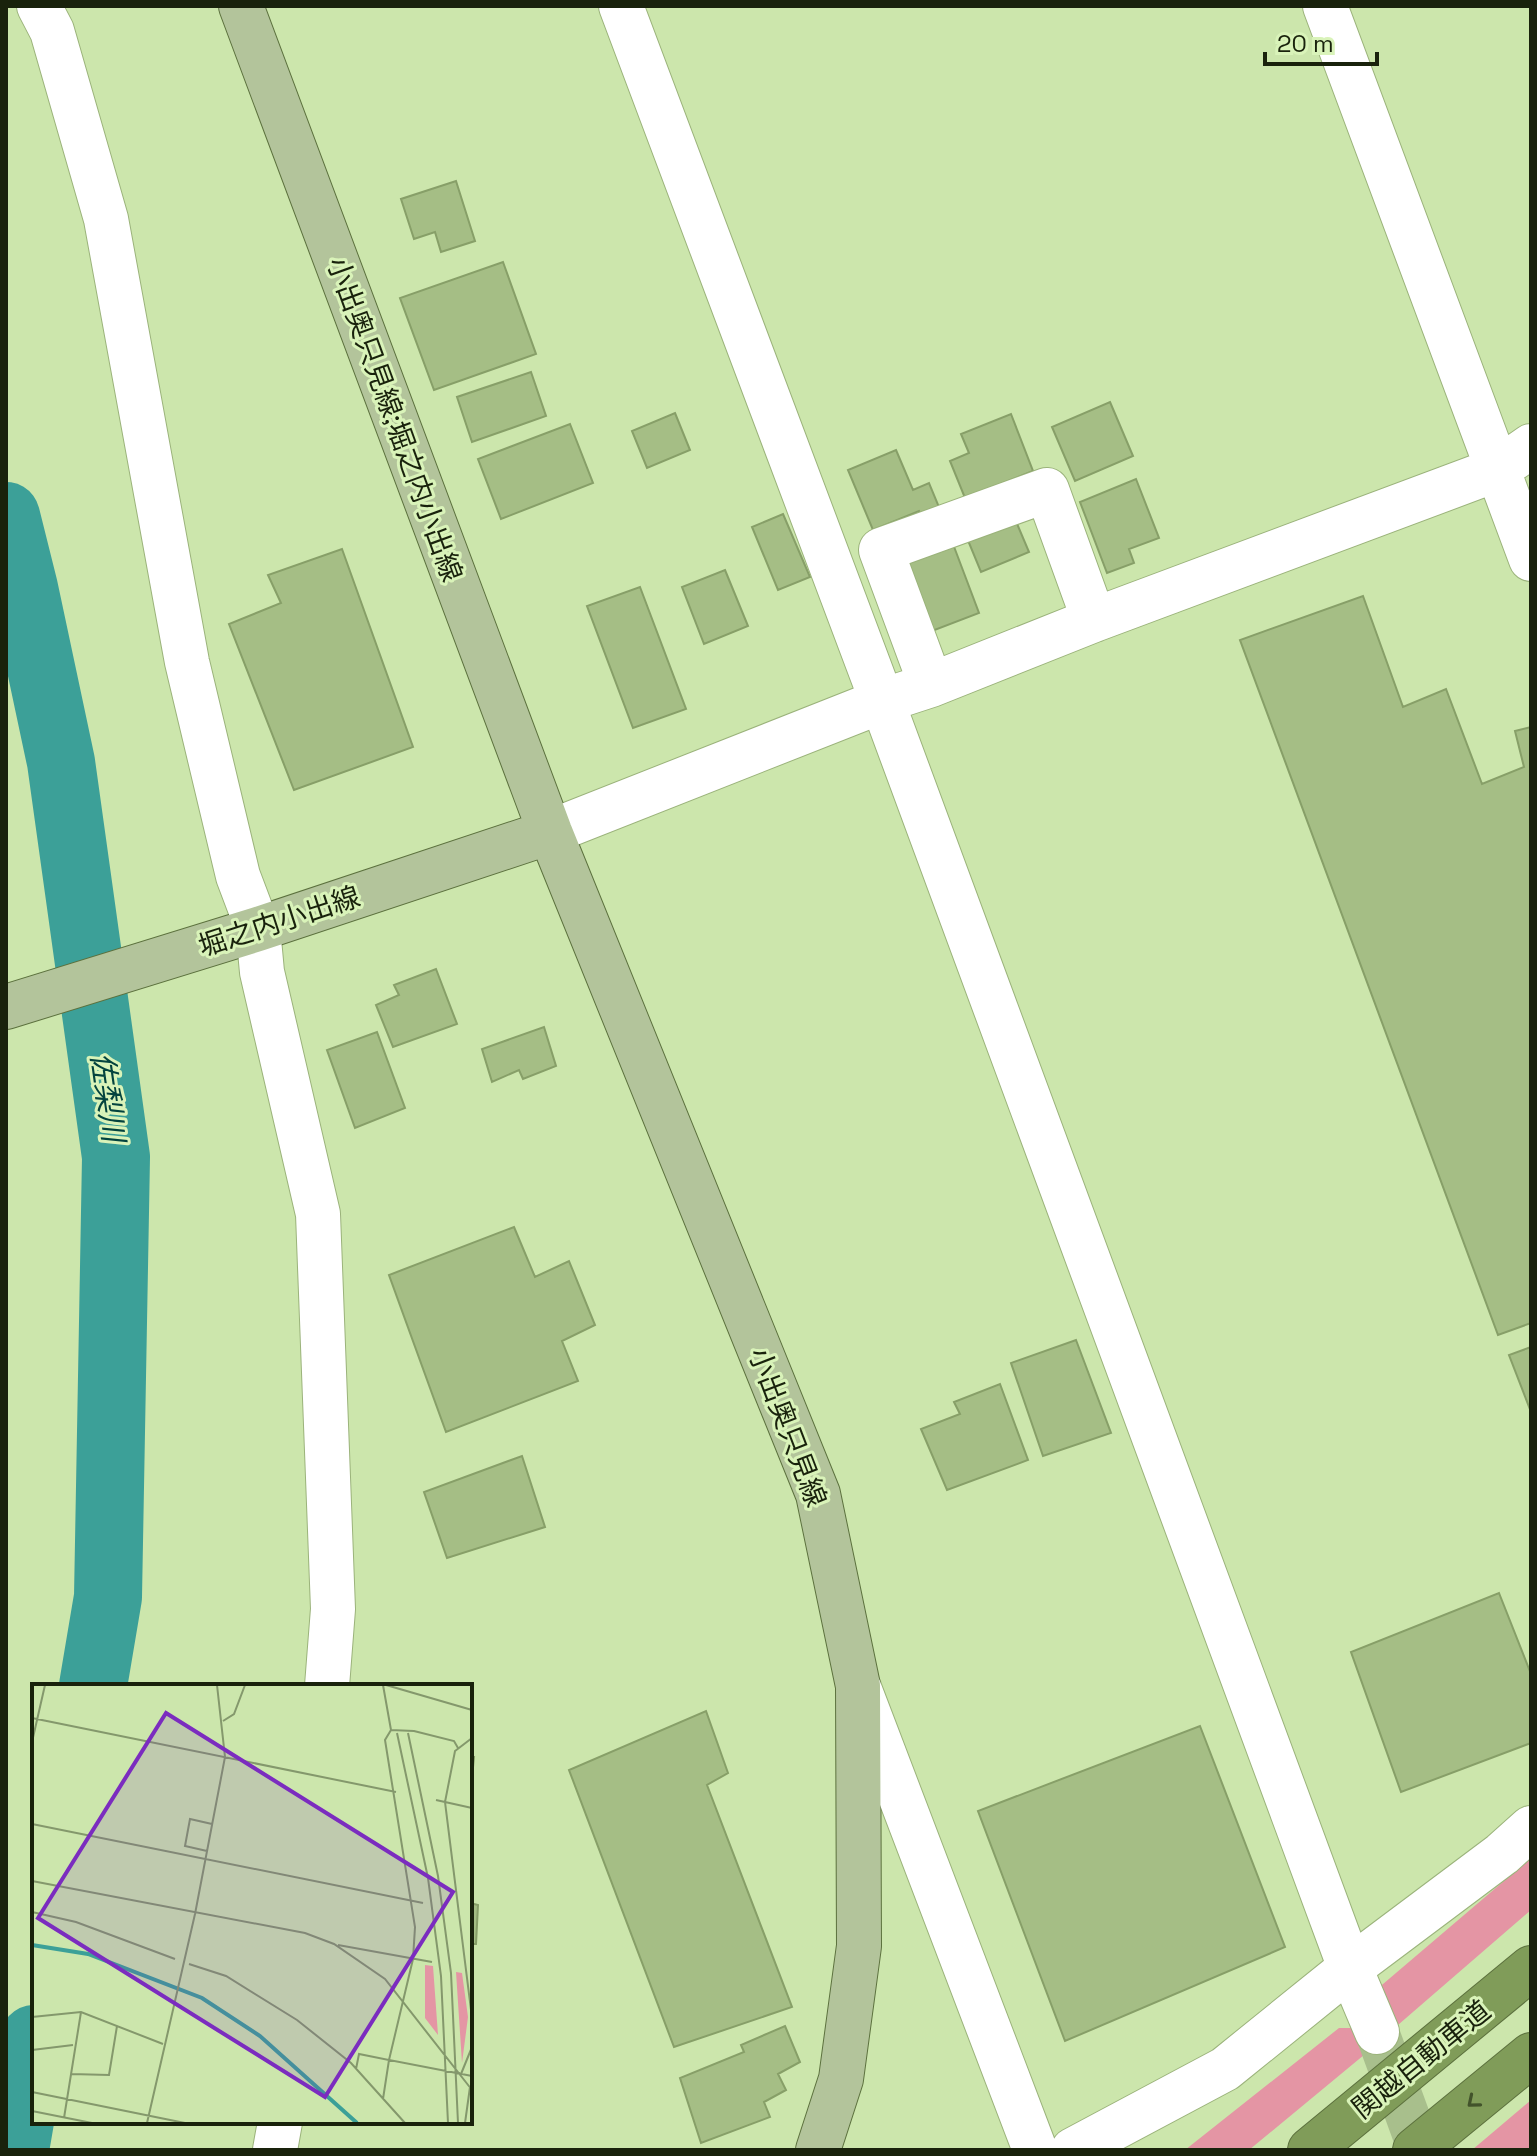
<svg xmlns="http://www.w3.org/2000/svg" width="1537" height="2156" font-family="'Space Grotesk','Noto Sans JP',sans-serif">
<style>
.green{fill:#e495a4}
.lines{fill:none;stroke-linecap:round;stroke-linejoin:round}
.river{stroke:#3ca098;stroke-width:68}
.building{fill:#a5be85;stroke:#879f68;stroke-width:2}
.minor-tunnel{stroke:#a8bf8c;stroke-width:44;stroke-dasharray:44 22;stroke-linecap:butt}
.minor-casing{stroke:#9bb37b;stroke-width:46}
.major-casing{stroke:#5c713e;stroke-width:46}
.highway-casing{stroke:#5c713e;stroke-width:46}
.minor{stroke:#fff;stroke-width:44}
.major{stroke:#b3c49b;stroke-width:44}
.highway{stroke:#809c59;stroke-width:44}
.oneway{stroke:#42532b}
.labels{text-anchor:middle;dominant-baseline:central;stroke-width:6;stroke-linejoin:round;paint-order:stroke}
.street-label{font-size:28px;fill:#19220c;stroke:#d9f3b9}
.water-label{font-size:30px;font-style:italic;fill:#03433e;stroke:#d9f3b9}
.inset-river{fill:none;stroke:#3ca098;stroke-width:4}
.inset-road{fill:none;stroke:#84986c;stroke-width:2}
.view{fill:#7b2cbf;fill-opacity:0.15;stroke:#7b2cbf;stroke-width:4}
.inset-edge{fill:none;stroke:#19220c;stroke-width:4}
</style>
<rect width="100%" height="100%" fill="#cce6ac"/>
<path class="green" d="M1531,1858V1910L1391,2031L1376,1990Z
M1339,2028H1356L1370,2050L1249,2150H1185Z
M1531,2100L1530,2150H1472Z"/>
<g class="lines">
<path class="river" d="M6,516L24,588L61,762L116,1157L108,1597L93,1686
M15,2150L34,2039"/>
</g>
<path class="building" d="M456,181L475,241L441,252L435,232L414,239L401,199Z
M503,262L536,354L434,390L400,298Z
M531,372L546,416L472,442L457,397Z
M1110,402L1133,456L1075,481L1052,427Z
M675,413L690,450L647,468L632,431Z
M1011,414L1033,471L965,498L950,461L969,453L961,434Z
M570,424L593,483L501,519L478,459Z
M896,450L913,490L929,483L941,512L923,519L919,511L873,530L848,470Z
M1136,479L1159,538L1129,549L1134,563L1107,573L1080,502Z
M783,514L810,577L778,590L752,527Z
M1015,519L1029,552L981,572L967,538Z
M953,544L979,613L932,631L906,561Z
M342,549L413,747L294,790L229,624L281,603L268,575Z
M725,570L748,626L704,644L682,587Z
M640,587L686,709L633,728L587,606Z
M1363,596L1403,707L1446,689L1482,784L1524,767L1515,731L1531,727V1323L1498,1335L1240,640Z
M436,969L457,1024L393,1047L376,1005L399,995L394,985Z
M544,1027L556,1066L523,1079L519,1070L492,1082L482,1049Z
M377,1032L405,1108L355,1128L327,1050Z
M514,1227L535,1277L569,1261L595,1325L562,1341L578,1381L446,1432L389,1275Z
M1076,1340L1111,1433L1043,1456L1011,1363Z
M1531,1347V1412L1509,1355Z
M1000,1384L1028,1460L947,1490L921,1429L960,1414L954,1402Z
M522,1456L545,1527L447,1558L424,1492Z
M1499,1593L1531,1674V1743L1401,1792L1351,1652Z
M706,1711L728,1773L707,1785L792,2007L674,2047L569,1770Z
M1200,1726L1285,1947L1065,2041L978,1811Z
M470,1757H474L470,1798Z
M470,1903L478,1905L476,1944H470Z
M785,2026L800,2062L778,2074L786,2090L764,2102L770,2117L701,2143L680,2078L744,2052L741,2045Z"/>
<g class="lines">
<path class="minor-tunnel" d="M1377,2032L1420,2150"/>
<g class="minor-casing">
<path id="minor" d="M39,6L52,31L106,219L187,662L238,876L258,929L262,972L318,1214L333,1609L327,1686
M621,6L882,701L1350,1968L1377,2032
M1325,6L1531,559
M931,685L881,550L1047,490L1094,620
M550,832L882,701L931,685L1094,620L1498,469L1531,446
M859,1688L1035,2150
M275,2150L280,2122
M1073,2150L1225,2069L1350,1968L1502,1854L1531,1828"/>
</g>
<g class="major-casing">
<path id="major" d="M241,6L550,832L818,1494L858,1686L859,1946L841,2079L818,2150
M6,1007L258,929L550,832"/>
</g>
<g class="highway-casing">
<path id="highway" d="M1310,2150L1531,1968
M1415,2150L1531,2055"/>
</g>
<use href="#minor" class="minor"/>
<use href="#major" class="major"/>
<use href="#highway" class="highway"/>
</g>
<defs><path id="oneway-chevron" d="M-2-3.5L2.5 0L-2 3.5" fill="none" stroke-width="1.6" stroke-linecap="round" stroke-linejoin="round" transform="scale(2)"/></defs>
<use class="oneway" href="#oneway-chevron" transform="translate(1473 2102) rotate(140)"/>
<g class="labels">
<g class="street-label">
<text transform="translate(395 419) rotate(70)">小出奥只見線;堀之内小出線</text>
<text transform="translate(279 921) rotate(-18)">堀之内小出線</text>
<text transform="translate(788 1427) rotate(69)">小出奥只見線</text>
<text transform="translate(1421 2059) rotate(-39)">関越自動車道</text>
</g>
<g class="water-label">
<text transform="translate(108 1097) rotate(82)">佐梨川</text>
</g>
</g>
<g transform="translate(32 1684)">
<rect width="440" height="440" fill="#cce6ac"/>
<path d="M393,281L401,282L406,351L393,334ZM424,288L430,289L436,333L430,379Z" fill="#e495a4"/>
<path class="inset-river" d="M0,261L56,270L170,314L228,352L325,439"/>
<path class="inset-road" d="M351,1L359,46M354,1L440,26M0,34L364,108M191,37L202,30L213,1M365,49L396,194L409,292L416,439M376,49L406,192L419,289L426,439M440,54L423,67L413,118L440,334M0,58L13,1M426,64L422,57L382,47L359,46L353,56L383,243L381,275L357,376L440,392M404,116L440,124M0,140L391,219M175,167L153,162L158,135L180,140M0,197L273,249L302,260L353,295L440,406M0,228L44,238L143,275M163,230L193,73L185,1M306,261L400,278M157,280L194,292L265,336L319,379L373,439M0,333L49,328L131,360M0,366L41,361M324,385L327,370L357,376L351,415M39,390L77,391L85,342M429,390L440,363M0,408L153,439M0,427L60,439M32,434L49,328M115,439L163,230M433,439L438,403"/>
<path class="view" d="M134,29L421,208L293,413L6,234Z"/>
<rect width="440" height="440" class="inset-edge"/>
</g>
<rect width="1537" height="2156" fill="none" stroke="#19220c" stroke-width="16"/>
<path d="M1265 52v12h112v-12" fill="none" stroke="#19220c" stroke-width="4"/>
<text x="1277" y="52" font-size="24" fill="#19220c" stroke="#d9f3b9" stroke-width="6" paint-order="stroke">20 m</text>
</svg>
